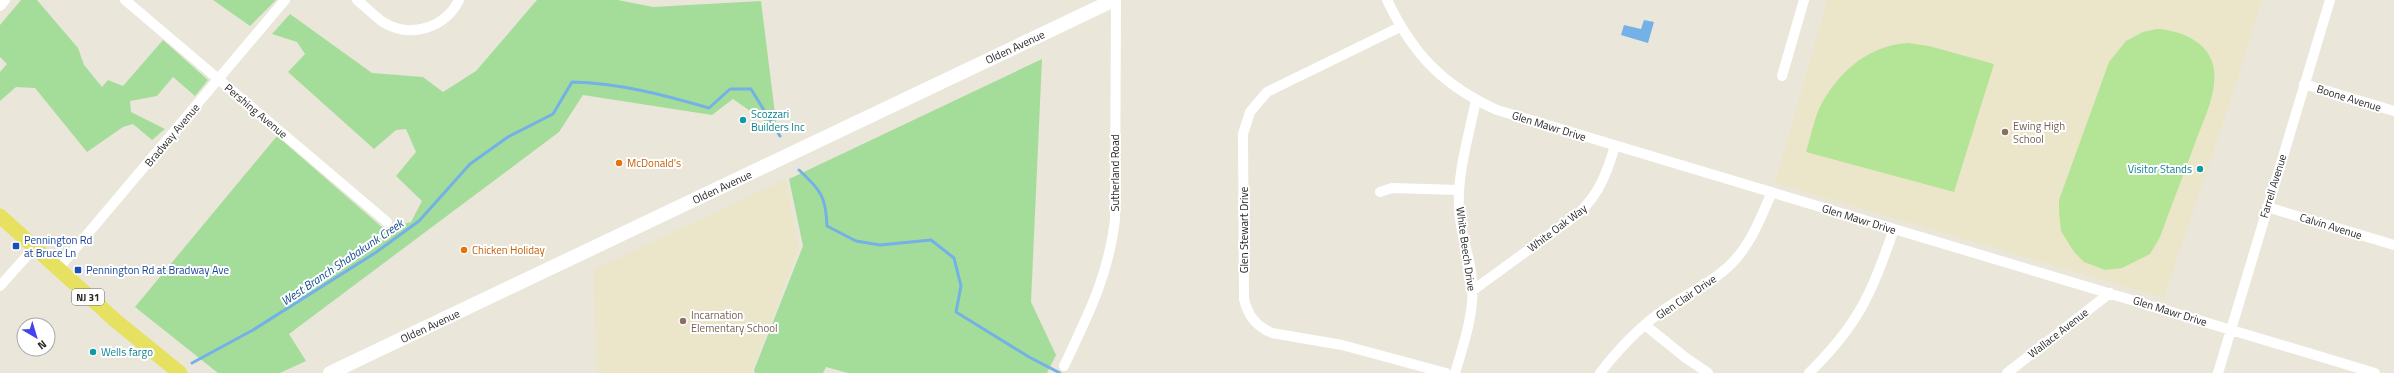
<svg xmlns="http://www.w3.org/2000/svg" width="2394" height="373" font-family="'Titillium Web',sans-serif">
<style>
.education{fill:#ebe6ca}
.green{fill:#a4dd9a}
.pitch{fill:#b4e496}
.water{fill:#73b1e6}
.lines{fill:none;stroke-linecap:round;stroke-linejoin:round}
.stream{stroke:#73b1e6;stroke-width:3}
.street{stroke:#fff;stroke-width:10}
.secondary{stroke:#fff;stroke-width:14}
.primary{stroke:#e7e162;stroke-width:15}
.culture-dot{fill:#0f9aa8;stroke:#fff;stroke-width:1.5}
.education-dot{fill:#8d6e63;stroke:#fff;stroke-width:1.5}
.food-dot{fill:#e8710a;stroke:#fff;stroke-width:1.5}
.transit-dot{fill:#1a4fb4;stroke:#fff;stroke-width:1.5}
.labels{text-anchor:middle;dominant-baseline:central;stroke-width:4;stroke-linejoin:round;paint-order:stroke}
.shield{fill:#fff;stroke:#686868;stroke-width:1}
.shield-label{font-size:10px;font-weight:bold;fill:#282828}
.street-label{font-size:11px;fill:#282828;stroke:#fff}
.culture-label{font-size:11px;fill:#0d838f;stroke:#fff;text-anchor:start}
.education-label{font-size:11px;fill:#785e54;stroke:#fff;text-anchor:start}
.food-label{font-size:11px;fill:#c56008;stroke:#fff;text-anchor:start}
.transit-label{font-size:11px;fill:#164399;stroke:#fff;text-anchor:start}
.water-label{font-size:12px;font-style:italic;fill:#154e8e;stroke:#fff}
</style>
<rect width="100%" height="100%" fill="#eae6da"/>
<path class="education" d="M1827,0H2262L2237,81L2164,298L1775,183Z
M786,179L799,247L751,373H597L593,270Z"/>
<path class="green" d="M21,0H37L78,48L84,65L102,87L108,80L123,86L163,40L208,80L195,96L173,77L157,96L130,101L131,112L165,129L152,140L133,124L123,127L87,152L35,88L16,87L0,101V72L7,64L0,57V25Z
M213,0H276L250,26Z
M537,0H618L653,7L761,1L777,130L733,99L712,115L583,95L559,132L289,334L306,361L280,373H218L135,307L277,136L384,229L411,222L422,201L396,176L416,152L406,129L396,130L374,149L288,72L305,54L297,42L272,34L290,14L372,73L423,77L443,92L476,71Z
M1042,59L1031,302L1056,355L1047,373H848L826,367L823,373H755L754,370L803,246L789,179Z"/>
<path class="pitch" d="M2157,29C2180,30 2211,42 2214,70C2217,96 2202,122 2194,146C2183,176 2171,207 2160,237L2150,254L2122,268L2105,270L2084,262L2074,252L2061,231L2059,212V200L2109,62L2126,41L2143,32Z
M1908,43L1929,46L1994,64L1954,192L1806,152C1810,139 1813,124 1818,111C1835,75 1867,45 1908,43Z"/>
<path class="water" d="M1644,20L1654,22L1648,43L1621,35L1624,25L1641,29Z"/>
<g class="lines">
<path class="stream" d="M799,170C821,190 826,197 827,226L856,241L880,245L931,240L954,258L961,286L956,312L1029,357L1060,373
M192,363L253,330L375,253L419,221L470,164L508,137L553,114L572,82C619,83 664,95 709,108L730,89H751L780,136"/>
<path class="street" d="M125,0L387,222
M357,0C366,7 374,16 383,22C410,39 445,28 459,0
M1387,0C1413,54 1442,85 1497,110L2375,373
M0,6L5,0
M1400,27L1267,92L1250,112L1243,134L1244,299C1248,316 1256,326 1272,333L1342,345L1446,373
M1782,76L1804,0
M2304,84L2394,111
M1380,192L1392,188L1459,190
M2267,207L2394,245
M58,269L285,0
M0,286L34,248
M1472,291L1579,213C1600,193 1607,172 1615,146
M1645,325L1686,358L1708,373
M1064,366C1088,315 1108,277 1115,220L1116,0
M1455,373C1464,343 1475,312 1472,280C1470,256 1460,233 1459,209C1457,173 1469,135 1476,100
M1600,373C1620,347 1643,323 1671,305C1692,291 1715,281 1733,262C1752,242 1761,217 1772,192
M1809,373C1859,324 1871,294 1894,229
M2007,373L2110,293
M2218,373L2330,0"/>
<path class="secondary" d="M330,373L1114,0"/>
<path class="primary" d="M0,216L116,321L180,373"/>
</g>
<g class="culture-dot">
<circle cx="743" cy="120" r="4"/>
<circle cx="2200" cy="169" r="4"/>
<circle cx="93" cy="352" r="4"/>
</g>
<g class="education-dot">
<circle cx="2005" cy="132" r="4"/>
<circle cx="683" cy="321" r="4"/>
</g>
<g class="food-dot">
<circle cx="619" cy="163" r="4"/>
<circle cx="464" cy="250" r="4"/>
</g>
<g class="transit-dot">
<rect x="12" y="242" width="8" height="8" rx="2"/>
<rect x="74" y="266" width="8" height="8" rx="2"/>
</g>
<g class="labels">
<rect class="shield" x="72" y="289" width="32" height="16" rx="3"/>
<g class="shield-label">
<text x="88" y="297">NJ 31</text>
</g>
<g class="street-label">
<text transform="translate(1015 47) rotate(-25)">Olden Avenue</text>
<text transform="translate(2349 98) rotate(17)">Boone Avenue</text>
<text transform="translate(256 111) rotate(40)">Pershing Avenue</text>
<text transform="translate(1549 126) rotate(17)">Glen Mawr Drive</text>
<text transform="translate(172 135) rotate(-50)">Bradway Avenue</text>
<text transform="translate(1115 173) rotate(-90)">Sutherland Road</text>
<text transform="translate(2273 186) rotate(-73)">Farrell Avenue</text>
<text transform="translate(722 187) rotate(-25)">Olden Avenue</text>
<text transform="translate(1859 219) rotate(17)">Glen Mawr Drive</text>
<text transform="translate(2331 226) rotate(17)">Calvin Avenue</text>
<text transform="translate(1557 228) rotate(-37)">White Oak Way</text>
<text transform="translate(1244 230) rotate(-90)">Glen Stewart Drive</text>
<text transform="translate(1466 249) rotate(82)">White Beech Drive</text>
<text transform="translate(1686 297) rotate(-34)">Glen Clair Drive</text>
<text transform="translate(2170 311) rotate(17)">Glen Mawr Drive</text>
<text transform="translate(430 326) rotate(-25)">Olden Avenue</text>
<text transform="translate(2058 333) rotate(-38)">Wallace Avenue</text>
</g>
<g class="culture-label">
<text x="751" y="114">Scozzari<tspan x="751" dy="13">Builders Inc</tspan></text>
<text x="2192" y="169" text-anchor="end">Visitor Stands</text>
<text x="101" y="352">Wells fargo</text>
</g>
<g class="education-label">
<text x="2013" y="126">Ewing High<tspan x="2013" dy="13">School</tspan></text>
<text x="691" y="315">Incarnation<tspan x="691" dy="13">Elementary School</tspan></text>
</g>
<g class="food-label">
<text x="627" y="163">McDonald's</text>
<text x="472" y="250">Chicken Holiday</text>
</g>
<g class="transit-label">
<text x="24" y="240">Pennington Rd<tspan x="24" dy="13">at Bruce Ln</tspan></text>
<text x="86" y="270">Pennington Rd at Bradway Ave</text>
</g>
<g class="water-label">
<text transform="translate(342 262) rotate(-34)">West Branch Shabakunk Creek</text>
</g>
</g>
<g transform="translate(36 337) rotate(142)"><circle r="19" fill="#ffffff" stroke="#a9a9a9"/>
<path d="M0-3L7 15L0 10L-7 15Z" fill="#4443ee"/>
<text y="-6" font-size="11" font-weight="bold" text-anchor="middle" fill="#282828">N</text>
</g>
</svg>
